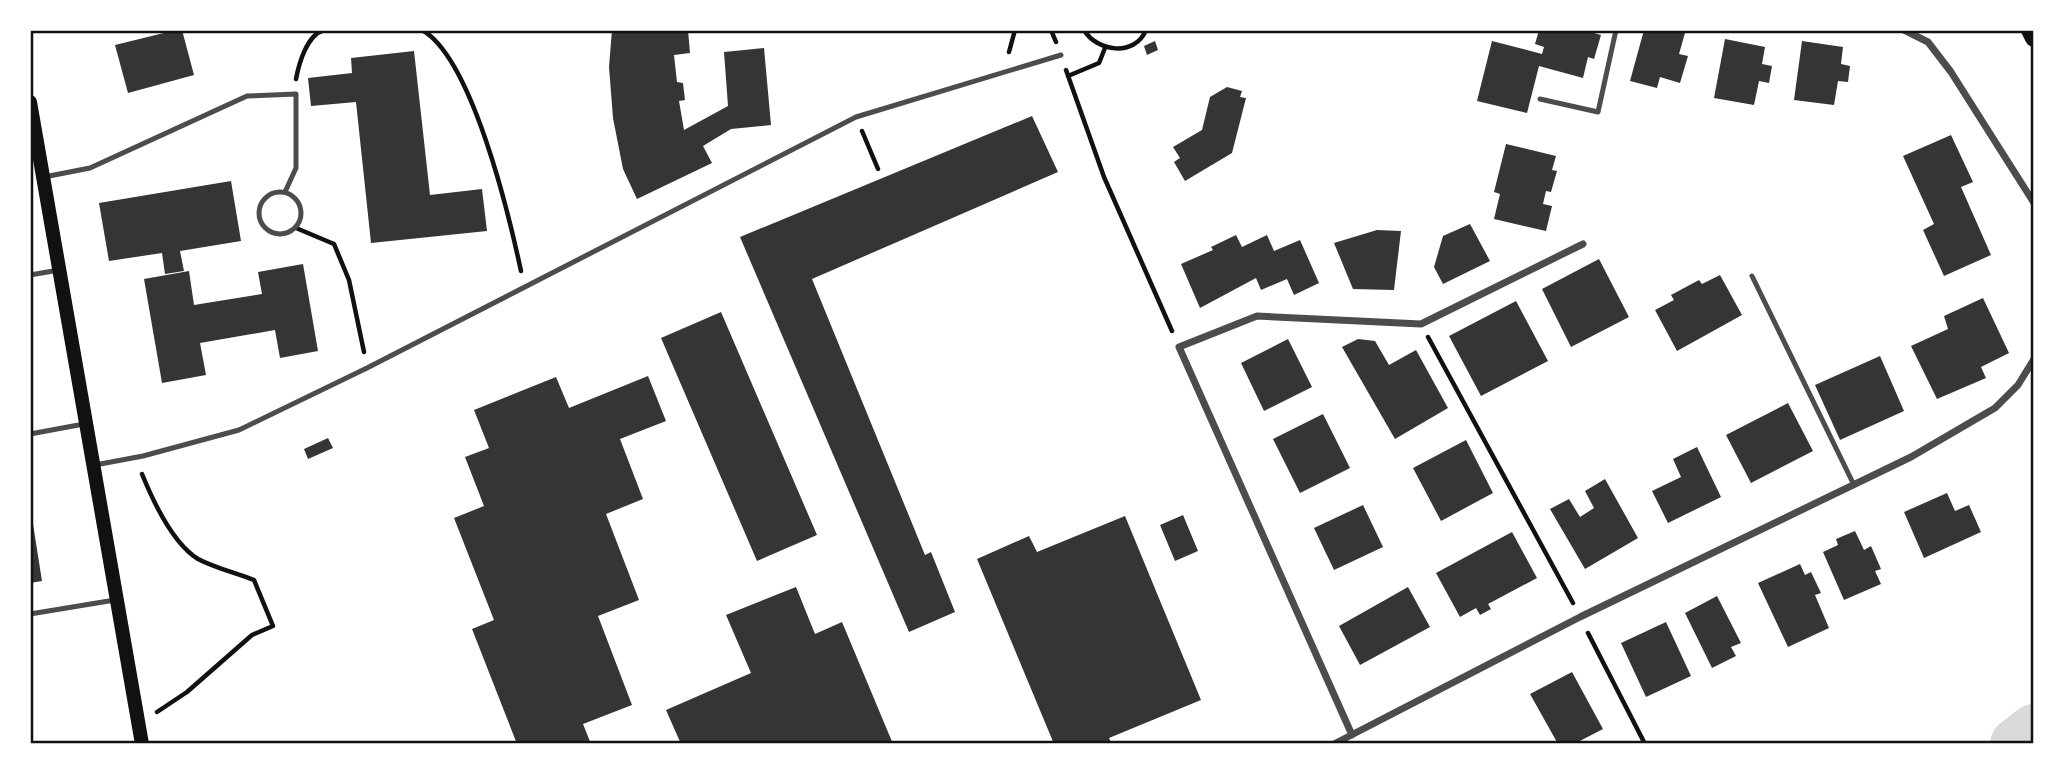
<svg xmlns="http://www.w3.org/2000/svg" width="2064" height="774" font-family="'Noto Serif',serif">
<style>
.lines{fill:none;stroke-linecap:round;stroke-linejoin:round}
.river{stroke:#d9d9d9;stroke-width:52}
.building{fill:#353535}
.path{stroke:#111;stroke-width:4.5}
.service{stroke:#4c4c4c;stroke-width:5}
.minor{stroke:#4c4c4c;stroke-width:7}
.secondary{stroke:#111;stroke-width:14}
.primary{stroke:#111;stroke-width:18}
.neatline{fill:none;stroke:#111;stroke-width:2.5}
</style>
<rect width="100%" height="100%" fill="#fff"/>
<g class="lines">
<path class="river" d="M2016,744L2034,730"/>
</g>
<path class="building" d="M176,30H182L194,75L128,93L115,45Z
M612,30H688L690,53L674,55L677,82L683,83L685,100L679,101L684,130L728,106L724,52L764,48L771,125L731,129L703,146L712,163L637,199L623,169L613,118L609,67Z
M1539,30H1595L1594,33L1601,35L1594,59L1588,57L1583,78L1539,66L1527,113L1477,101L1492,41L1542,54L1544,47L1535,44Z
M1644,30L1685,33L1679,54L1688,56L1680,83L1660,77L1657,88L1630,81Z
M1725,39L1765,47L1762,64L1772,66L1769,83L1759,81L1754,105L1714,98Z
M1155,41L1158,50L1147,55L1144,46Z
M1802,41L1843,47L1841,64L1850,66L1848,82L1838,81L1834,105L1794,100Z
M414,51L430,195L482,189L487,231L371,243L356,102L311,106L308,78L352,73L351,58Z
M1227,87L1242,91L1240,97L1246,98L1232,153L1185,181L1174,162L1180,158L1173,147L1202,130L1210,97Z
M1032,116L1058,172L812,279L925,555L931,552L955,612L909,632L740,237Z
M1951,135L1973,182L1961,187L1991,255L1944,276L1923,230L1934,224L1903,156Z
M1506,144L1556,156L1552,170L1557,171L1551,192L1546,191L1543,204L1552,206L1546,231L1494,219L1500,194L1494,192Z
M231,181L241,241L180,251L184,271L165,274L162,253L109,261L99,203Z
M1470,224L1490,261L1443,284L1434,267L1443,236Z
M1377,230L1401,231L1394,290L1353,289L1334,243Z
M1236,235L1242,247L1267,235L1274,251L1300,240L1319,283L1294,295L1287,279L1261,290L1256,278L1200,308L1181,264L1213,250L1211,247Z
M1599,259L1629,317L1571,347L1542,289Z
M303,264L318,351L280,358L275,330L200,343L206,375L162,383L144,279L189,271L194,305L262,294L258,272Z
M1720,275L1742,315L1677,351L1655,310L1674,300L1671,295L1699,280L1702,284Z
M1983,298L2009,353L1981,367L1986,378L1937,399L1911,346L1948,329L1944,316Z
M1516,301L1548,361L1481,396L1449,336Z
M721,312L817,535L757,561L661,338Z
M1288,339L1312,387L1264,411L1241,363Z
M1358,339L1375,341L1389,365L1416,350L1448,408L1395,439L1342,347Z
M1880,356L1904,411L1840,440L1815,385Z
M648,376L666,421L620,439L643,499L606,514L639,600L598,616L632,705L583,724L591,744H517L472,629L494,620L454,518L484,506L465,457L489,448L474,410L556,377L569,408Z
M1788,403L1813,451L1751,483L1726,435Z
M1323,414L1350,468L1300,493L1273,439Z
M328,438L333,448L308,459L304,449Z
M1466,440L1493,493L1441,521L1413,468Z
M1697,447L1721,497L1668,523L1652,491L1681,477L1673,459Z
M1605,479L1638,538L1585,569L1550,509L1569,499L1580,517L1594,508L1585,491Z
M1947,493L1955,511L1969,505L1981,532L1924,558L1904,512Z
M1363,505L1383,547L1334,570L1314,528Z
M1183,515L1198,551L1175,561L1160,525Z
M1125,516L1201,700L1109,738L1112,744H1054L977,559L1029,536L1037,552Z
M33,524L42,581L30,583V525Z
M1855,531L1864,550L1871,546L1881,569L1875,571L1881,584L1844,600L1823,552L1838,545L1836,539Z
M1512,532L1537,578L1488,604L1491,609L1480,615L1476,608L1460,617L1436,573Z
M1800,564L1805,575L1811,572L1821,593L1815,595L1829,628L1788,647L1758,583Z
M796,587L815,634L842,622L893,744H681L666,710L751,673L726,615Z
M1408,587L1430,627L1360,665L1339,626Z
M1717,596L1741,643L1731,647L1736,656L1712,668L1685,613Z
M1666,622L1691,676L1646,697L1621,643Z
M1572,672L1603,729L1574,744H1558L1530,694Z"/>
<g class="lines">
<path class="path" d="M422,30C472,58 509,215 521,271
M1051,30L1056,42
M1084,30C1097,52 1135,57 1146,30
M1009,52L1015,30
M1066,70L1104,177L1172,331
M1068,76L1099,63L1105,48
M296,79C299,63 307,35 324,30
M862,131L878,169
M296,228L334,244L349,280L364,352
M1428,337L1573,603
M142,474C153,501 172,543 198,559C215,568 236,573 254,580L273,626L252,635L187,692L157,712
M1588,633L1645,744"/>
<path class="service" d="M1540,99L1598,112L1616,30
M44,177L90,168L247,96L296,94V168L285,192
M259 213a21 21 0 1 1 42 0a21 21 0 1 1-42 0Z
M30,275L59,270
M1752,276L1854,485
M30,434L84,424
M95,465L143,456L239,430L367,368L856,117L1061,55
M30,614L115,600"/>
<path class="minor" d="M1904,30L1928,42L1951,72L2034,203
M1352,735L1179,347L1257,316L1421,324L1583,244
M1334,744L1580,617L1911,457L1995,408L2018,385L2034,359"/>
<path class="secondary" d="M30,102L142,744"/>
<path class="primary" d="M2030,30L2034,38"/>
</g>
<rect width="2064" height="774" fill="none" stroke="#ffffff" stroke-width="63"/>
<rect x="32" y="32" width="2000" height="710" class="neatline"/>
</svg>
